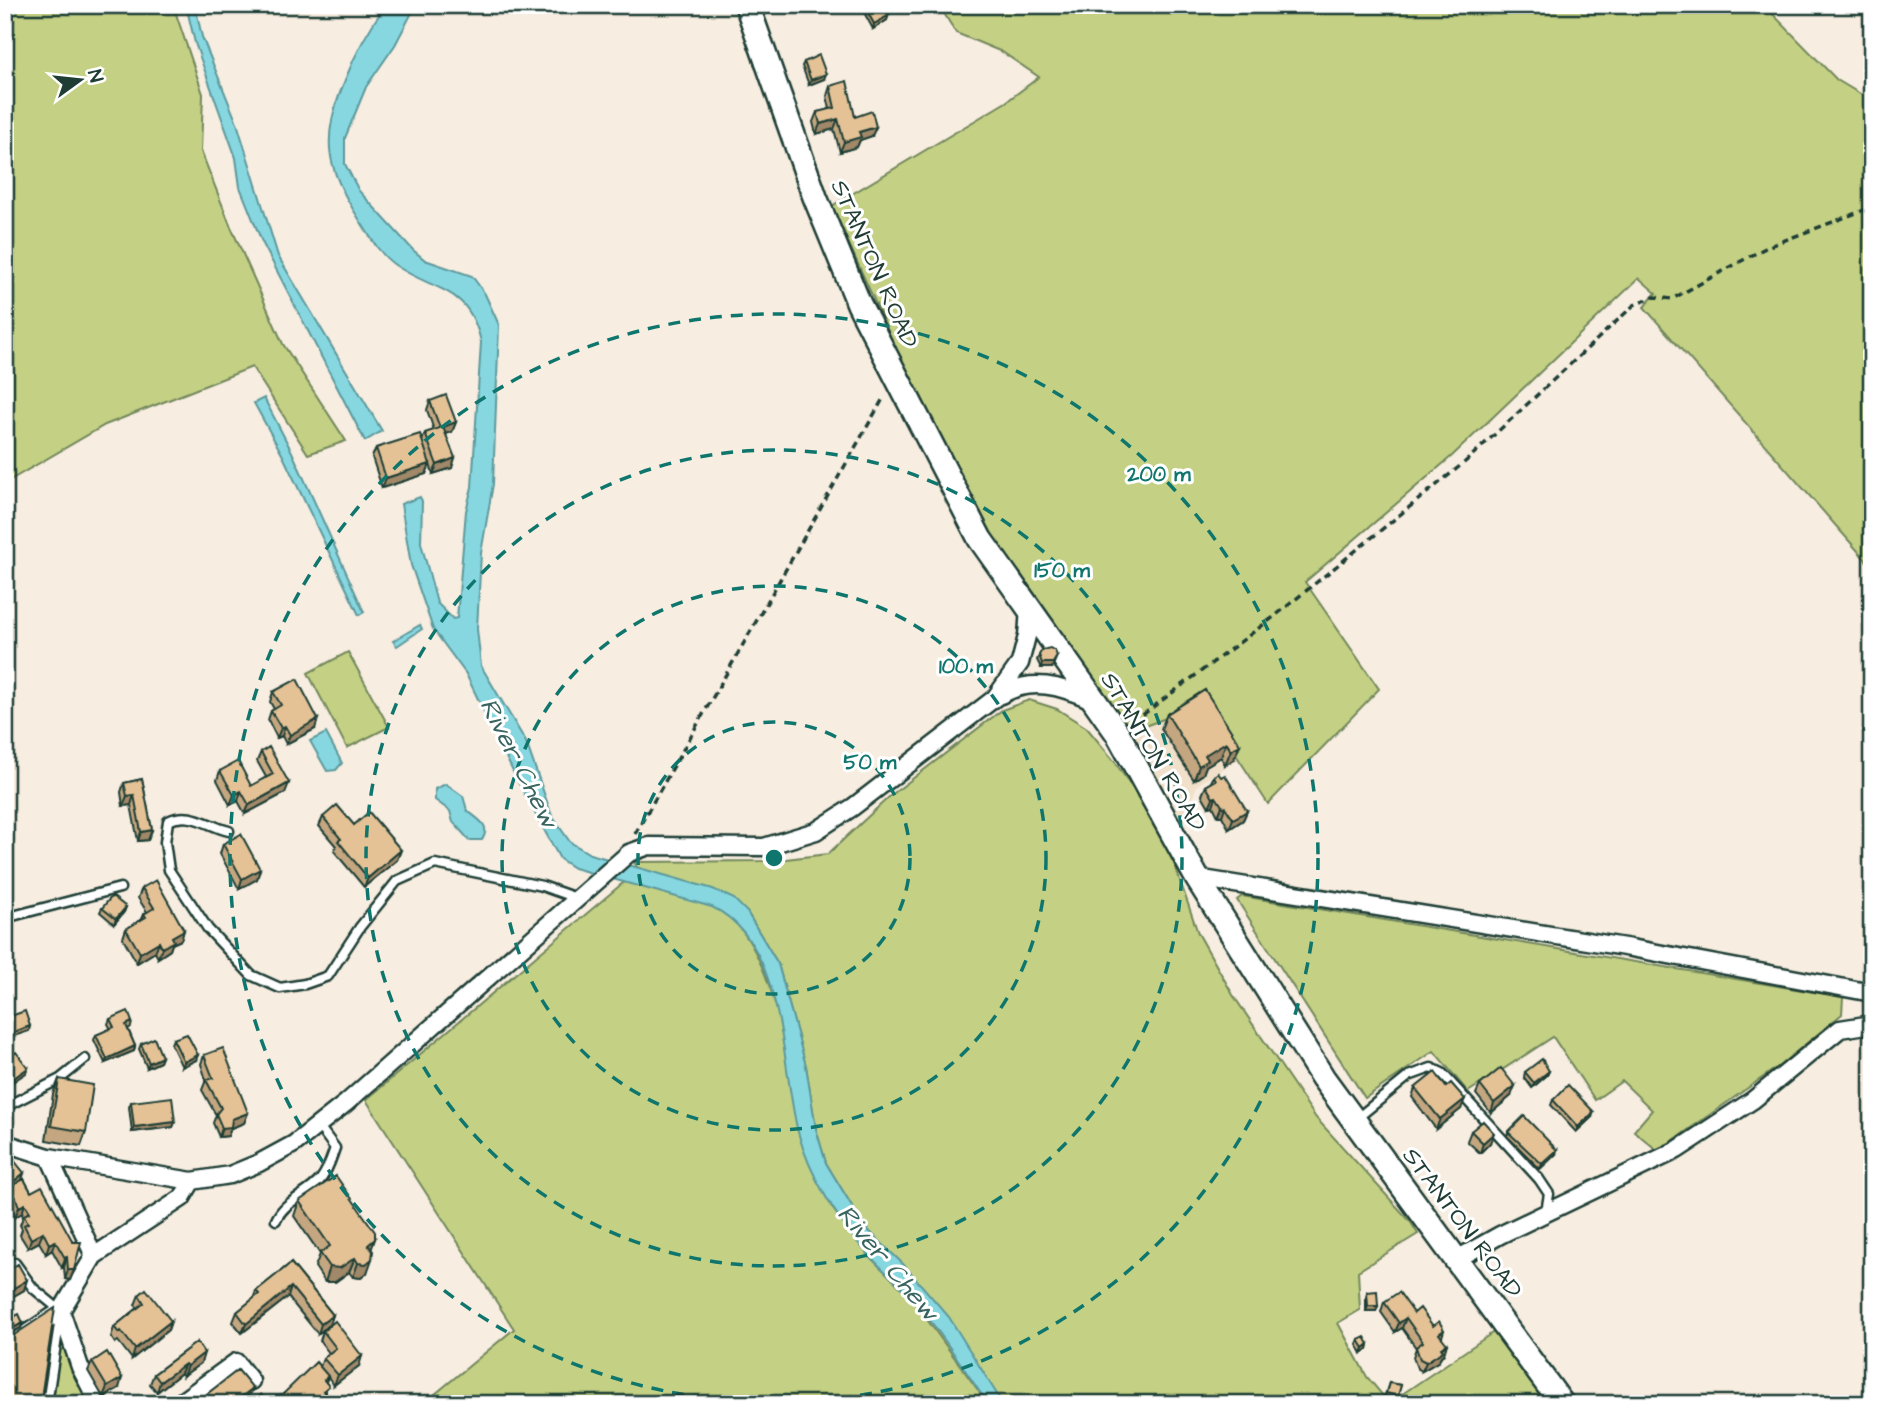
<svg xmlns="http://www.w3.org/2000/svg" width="1877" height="1409" font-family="'Architects Daughter',sans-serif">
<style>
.built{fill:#f1e0ca}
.green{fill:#c4d184;stroke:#72875c;stroke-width:2}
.water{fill:#87d7e1;stroke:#5d999c;stroke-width:2}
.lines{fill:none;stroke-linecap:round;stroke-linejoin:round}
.service-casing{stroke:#1f3d34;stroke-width:13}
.minor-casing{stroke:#1f3d34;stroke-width:21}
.secondary-casing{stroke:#1f3d34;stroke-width:28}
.path{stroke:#1f3d34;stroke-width:3.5;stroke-dasharray:7 5;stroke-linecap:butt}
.service{stroke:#fff;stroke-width:8}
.minor{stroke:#fff;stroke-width:16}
.secondary{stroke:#fff;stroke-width:23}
.wall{fill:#c4a781;stroke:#1f3d34;stroke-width:2}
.shaded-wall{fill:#a08869;stroke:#1f3d34;stroke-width:2}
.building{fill:#e4c296;stroke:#1f3d34;stroke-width:2}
.ring{fill:none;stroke:#0f766e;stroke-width:3.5;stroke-dasharray:12 9}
.labels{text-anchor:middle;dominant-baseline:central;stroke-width:6;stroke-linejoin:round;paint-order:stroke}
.street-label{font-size:24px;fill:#1f3d34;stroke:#fff}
.water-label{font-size:26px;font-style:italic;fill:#39645f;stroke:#fff}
.centre{fill:#0f766e;stroke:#fff;stroke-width:3.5}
.ring-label{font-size:21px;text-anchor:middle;font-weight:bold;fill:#0f766e;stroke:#fff;stroke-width:6;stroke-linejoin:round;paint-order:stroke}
</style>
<rect width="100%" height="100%" fill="#f7ede0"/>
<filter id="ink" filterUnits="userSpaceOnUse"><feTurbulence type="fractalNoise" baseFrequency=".0143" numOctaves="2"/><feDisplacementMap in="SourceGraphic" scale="14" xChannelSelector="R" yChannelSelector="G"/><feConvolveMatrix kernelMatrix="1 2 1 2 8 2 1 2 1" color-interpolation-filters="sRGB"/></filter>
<g filter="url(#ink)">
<path class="built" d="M1203,704L1239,759L1197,785L1182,827L1129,732Z"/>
<path class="green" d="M5,5H173L203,94L201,151L231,227L283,344L346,441L308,454L252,367L105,425L5,483Z
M939,5H1764L1837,80L1872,101V567L1644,307L1656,293L1639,278L1452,456L1305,582L1379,689L1268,804L1203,704L1129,732L1009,565L951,472L832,206L1006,102L1039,77L1002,52L956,33Z
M348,652L389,727L347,748L308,673Z
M1029,700L1057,709L1087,728L1115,762L1165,837L1198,933L1233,995L1316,1118L1410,1221L1418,1234L1358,1271L1360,1310L1338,1323L1367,1377L1389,1403L1498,1329L1554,1404H1003L928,1294L864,1226L826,1163L816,1129L806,1066L778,964L747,912L638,869L634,862L769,861L828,854L890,796L1002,710Z
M624,882C653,889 703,896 726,914C778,952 797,1103 811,1166L833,1209L869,1256L910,1296L988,1404H423L514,1329L366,1100Z
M1242,896L1843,997L1842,1014L1779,1066L1658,1151L1634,1131L1652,1110L1622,1081L1595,1100L1553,1037L1468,1092L1434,1051L1365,1098L1237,900Z
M48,1327L62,1338L91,1404H36Z"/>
<path class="water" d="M186,5H195L202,37L237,123L278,256L382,431L365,441L262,242L240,187L236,158L195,43Z
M386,5H416L395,45L366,87L345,138V164L359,191L413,250L425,260L472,276L485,294L499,325L493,484L481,553L477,629L481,666L526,742L552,816L570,842L590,854L713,889L734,899L747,912L778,964L806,1066L816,1129L826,1163L864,1226L903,1264L949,1317L1003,1404H988C963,1368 939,1329 910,1296C898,1282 882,1270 869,1255C838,1221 810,1177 798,1132C781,1065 785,941 712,907L574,868L560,859L517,780L466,674L433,629L411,565L401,504L420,497L422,501L421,543L437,603L453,619L457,618L466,511L472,487L481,342C468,285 436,293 395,265C378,253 370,236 359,219C325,165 321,139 345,80C356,52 368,29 386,5Z
M264,398L292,452L364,612L359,615L283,456L254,403Z
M420,625L422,629L397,646L393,641Z
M326,733L342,763L336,770L327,771L310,741Z
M446,784L463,796L467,810C477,820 492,824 482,840H469L453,822L450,811L435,800V789Z"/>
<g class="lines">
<g class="service-casing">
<path id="service" d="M229,831C207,826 191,810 168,821L165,842L169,870L208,929L251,975L280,988L305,984L328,976L360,927L397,881L435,864L542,886L576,898
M5,918L120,888
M5,1107L60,1079L85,1059
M1356,1119L1409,1076L1431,1068L1442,1073L1539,1179L1549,1194L1546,1212
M276,1220C286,1199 307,1196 321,1179C328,1170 331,1159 335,1148L318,1125
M5,1269L15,1263L33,1288L61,1311L47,1404"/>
</g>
<g class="minor-casing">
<path id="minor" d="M1001,695C1031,677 1061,686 1092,700
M1197,878L1631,948L1872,993
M5,1143L49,1157L94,1256
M49,1157L192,1181
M1457,1259L1500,1235L1677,1150L1753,1100L1840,1029L1872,1024
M61,1311L80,1367L99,1404
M5,1348L61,1311L94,1256L182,1198L192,1181L230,1175L259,1163L294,1144L346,1103L629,853L649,846L764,847L816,831L853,807L995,698L1020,663L1027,636L1029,608
M178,1404L236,1362L251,1381"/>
</g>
<g class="secondary-casing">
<path id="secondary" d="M747,5L815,197L859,304L980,539L1118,734L1197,878L1323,1078L1562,1404"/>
</g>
<path class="path" d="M1133,722L1275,616L1465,462L1634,305L1654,297L1672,299L1767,247L1872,207
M635,834L884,397
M260,1394L266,1404"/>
<use href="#service" class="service"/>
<use href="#minor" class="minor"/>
<use href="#secondary" class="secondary"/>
</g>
<path class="wall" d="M860,5H883L887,20L873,29Z
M804,62L824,79L809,85L802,66Z
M830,86L872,136L860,140L857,147L840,152L834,129L816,134L813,122L817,112L830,109L827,96Z
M430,401L456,422L452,432L446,434L452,468L433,474L430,464L426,474L382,488L372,457L376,448L422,441L425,433L434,430L427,410Z
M1042,650L1052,668H1041L1037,660Z
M1205,690L1234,759L1225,765L1221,757L1206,766L1203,774L1194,780L1161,729L1167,714Z
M273,692L315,729L286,744L282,736L277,738L268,720L271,711L274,709L270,702Z
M261,752L285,793L245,814L238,801L230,805L217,780L220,771L251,786L266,777L257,761Z
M1214,776L1247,811L1243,820L1229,829L1222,816H1218L1213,806L1209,807L1202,795L1206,786L1211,782Z
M142,779L152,830L148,840L138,841L131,805L123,806L121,792L124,783Z
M323,817L354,825L401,850L397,860L364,887L334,851L336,846L319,826Z
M223,844L260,869L257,879L239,889L220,854Z
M142,888L184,930L181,940L172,944L170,950L158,958L155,952L137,963L123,938L126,929L142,919L144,914L147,912L138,898Z
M126,907L124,912L114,924L100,912L102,908Z
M110,1019L132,1022L131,1027L128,1029L135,1046L134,1051L105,1063L94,1040L96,1035L111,1029L108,1024Z
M173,1039L196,1060L182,1067L171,1044Z
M141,1044L162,1057L160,1062L147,1068L139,1049Z
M204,1055L248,1113L244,1123L231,1128L228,1136L219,1137L213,1123L216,1115L202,1090L206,1080L201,1064Z
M1549,1071L1547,1075L1532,1088L1524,1077L1525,1072Z
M59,1079L86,1132L81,1146L46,1140L53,1094Z
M1480,1085L1511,1096L1491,1113L1476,1094Z
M1415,1088L1461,1109L1436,1129L1412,1097Z
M1553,1100L1592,1117L1576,1132L1551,1105Z
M131,1102L175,1122L173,1127L132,1132L129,1107Z
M1471,1131L1490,1143L1480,1153L1467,1141Z
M1508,1132L1556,1154L1540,1169L1507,1136Z
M5,1151L24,1173L21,1181L24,1179L74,1270L70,1280L65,1279L64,1267L62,1268L52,1250L46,1254L39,1242L28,1248L20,1235L22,1229L20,1225L23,1217L22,1213L15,1217L8,1195L10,1191L5,1195Z
M299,1201L371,1250L367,1273L361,1278L353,1277L349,1272L335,1282H325L315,1267L320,1254L294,1216Z
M291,1263L333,1315L330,1324L318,1334L288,1297L242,1333L233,1322L237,1312L253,1299L256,1291Z
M5,1272L24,1290L5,1301Z
M1367,1292L1378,1306L1376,1311H1366V1297Z
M139,1295L171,1321L168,1330L132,1359L118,1341L115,1343L111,1337L114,1327L138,1308L135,1305Z
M1384,1302L1414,1313L1433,1326L1444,1330L1442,1337L1444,1354L1441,1356L1439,1361L1422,1371L1417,1368L1413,1357L1416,1348L1402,1328L1395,1332L1381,1312Z
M5,1321L23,1323L21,1328L7,1335L5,1331Z
M323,1331L359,1366L334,1385L328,1377L326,1382V1395L328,1397L325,1404H278L281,1396L320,1367L323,1358L329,1353L320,1341Z
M1359,1340L1369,1344L1368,1349L1362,1353L1357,1345Z
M197,1342L201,1363L183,1376L181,1373L157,1392L150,1384L154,1374Z
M92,1362L119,1388L103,1397L88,1371Z
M1389,1383L1401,1385L1396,1400L1384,1398Z
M253,1388L251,1393L237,1404H203L201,1402L203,1397Z"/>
<path class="shaded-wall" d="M889,15L887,20L873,29L874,24Z
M826,74L824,79L809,85L811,80Z
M838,119L834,129L816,134L820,124Z
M876,127L872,136L860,140L857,147L840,152L844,142L859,132Z
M456,422L452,432L440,436L443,427Z
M455,458L452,468L433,474L437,465Z
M430,464L426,474L382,488L386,478Z
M1057,656L1052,668H1041L1042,663Z
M318,719L315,729L286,744L290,735Z
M285,726L282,736L277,738L281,728Z
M1226,742L1221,757L1206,766L1203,774L1194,780L1199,766L1205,755Z
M1240,745L1234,759L1225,765L1231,750Z
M289,783L285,793L245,814L249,805Z
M241,791L238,801L230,805L234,795Z
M134,795L131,805L123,806L127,796Z
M1216,797L1213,806L1209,807L1213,798Z
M1222,806L1225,807L1222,816H1218Z
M1247,811L1243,820L1229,829L1233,819Z
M152,830L148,840L138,841L141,832Z
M401,850L397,860L364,887L368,878Z
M260,869L257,879L239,889L242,879Z
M126,907L124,912L114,924L116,919Z
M184,930L181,940L172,944L170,950L158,958L162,948L172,937Z
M159,942L155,952L137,963L140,953Z
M30,1026L29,1031L5,1039L6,1035Z
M135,1046L134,1051L105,1063L107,1059Z
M198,1055L196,1060L182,1067L184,1062Z
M162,1057L160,1062L147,1068L149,1063Z
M28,1068L26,1073L5,1087V1084Z
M1549,1071L1547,1075L1532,1088L1534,1083Z
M1515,1086L1511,1096L1491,1113L1494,1103Z
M1465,1099L1461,1109L1436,1129L1440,1119Z
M1594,1112L1592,1117L1576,1132L1578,1127Z
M248,1113L244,1123L231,1128L228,1136L219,1137L222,1128L232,1119Z
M175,1122L173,1127L132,1132L134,1127Z
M1494,1133L1490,1143L1480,1153L1483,1143Z
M1557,1150L1556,1154L1540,1169L1542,1164Z
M24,1173L21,1183L12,1186L10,1191L5,1195L8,1186Z
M25,1204L22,1213L15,1217L19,1207Z
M43,1232L39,1242L28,1248L31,1239Z
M375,1239L370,1253L368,1245Z
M55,1241L52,1250L46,1254L49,1244Z
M12,1254L11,1258L5,1262V1258Z
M67,1257L64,1267L62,1268L65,1258Z
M355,1258L349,1272L335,1282H325L330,1267Z
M372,1259L367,1273L361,1278L353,1277L358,1263Z
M68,1270H74L70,1280L65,1279Z
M27,1280L24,1290L5,1301L9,1291Z
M291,1287L288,1297L242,1333L246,1324Z
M1368,1306H1378L1376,1311H1366Z
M333,1315L330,1324L318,1334L321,1324Z
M1406,1318L1402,1328L1395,1332L1399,1323Z
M171,1321L168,1330L132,1359L135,1349Z
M23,1323L21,1328L7,1335L9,1330Z
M1369,1344L1368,1349L1362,1353L1364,1348Z
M1447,1344L1444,1354L1441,1356L1439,1361L1422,1371L1426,1362Z
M204,1353L201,1363L183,1376L187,1366Z
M362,1356L359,1366L334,1385L338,1375Z
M185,1364L181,1373L157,1392L160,1382Z
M122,1378L119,1388L103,1397L107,1387Z
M253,1388L251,1393L237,1404H232Z"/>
<path class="building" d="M864,5H883L889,15L874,24Z
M819,55L826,74L811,80L804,62Z
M847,81L855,117L872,111L876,127L859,132L861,137L844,142L838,119L820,124L817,112L835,108L830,86Z
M446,395L456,422L443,427L455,458L437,465L425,433L440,428L430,401Z
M420,434L430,464L386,478L376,448Z
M1050,648L1055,651L1057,656L1053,663H1042L1039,655L1042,650Z
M297,679L318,719L290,735L285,726L281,728L271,711L281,705L273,692Z
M1205,690L1240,745L1231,750L1226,742L1205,755L1208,760L1199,766L1167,714Z
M269,747L289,783L249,805L241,791L234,795L220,771L238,761L251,786L273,774L261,752Z
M1218,773L1221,777L1225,775L1247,811L1233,819L1225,807L1222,806L1216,797L1213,798L1206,786L1216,780L1214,776Z
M142,779L152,830L141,832L134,795L127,796L124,783Z
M337,805L354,825L369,812L401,850L368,878L338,841L341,839L323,817Z
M241,834L260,869L242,879L223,844Z
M156,880L184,930L172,937L174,941L162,948L159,942L140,953L126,929L146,917L144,914L154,908L142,888Z
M112,896L126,907L116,919L102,908Z
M25,1011L30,1026L6,1035L5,1018Z
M128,1011L132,1022L126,1025L135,1046L107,1059L96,1035L114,1027L110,1019Z
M187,1034L198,1055L184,1062L173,1039Z
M154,1038L162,1057L149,1063L141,1044Z
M223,1048L248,1113L232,1119L231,1127L222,1128L216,1114L221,1108L206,1080L213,1078L204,1055Z
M16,1052L28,1068L5,1084V1059Z
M1542,1059L1549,1071L1534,1083L1525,1072Z
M1501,1068L1515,1086L1494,1103L1480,1085Z
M1435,1072L1446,1087L1451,1083L1465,1099L1440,1119L1415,1088Z
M59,1079L93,1085L86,1132L51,1126Z
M1568,1085L1594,1112L1578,1127L1553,1100Z
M172,1097L175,1122L134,1127L131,1102Z
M1524,1116L1557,1150L1542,1164L1508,1132Z
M1483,1121L1494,1133L1483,1143L1471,1131Z
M6,1150L24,1173L8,1186L5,1182Z
M336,1176L375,1232V1239L368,1245L373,1251L372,1259L366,1264L358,1263L355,1258L340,1268L330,1267L320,1253L330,1246L299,1201Z
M24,1179L31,1192L42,1186L73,1242H81L74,1270H68L67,1257L65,1258L55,1241L49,1244L43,1232L31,1239L24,1225L28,1223L24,1215L30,1212L25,1204L19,1207L12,1186Z
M5,1243L12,1254L5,1258Z
M291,1263L333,1315L321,1324L291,1287L246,1324L237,1312L259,1294L256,1291Z
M18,1264L27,1280L9,1291L5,1286V1272Z
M146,1289L171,1321L135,1349L121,1331L119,1333L114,1327L144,1303L139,1295Z
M1377,1291L1378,1306H1368L1367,1292Z
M1399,1292L1414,1313L1420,1308L1433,1326L1439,1321L1444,1330L1439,1334L1447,1344L1441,1348L1443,1351L1426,1362L1420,1359L1416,1347L1423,1342L1406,1318L1399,1323L1384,1302Z
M55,1308L40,1404H5V1341Z
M19,1314L23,1323L9,1330L5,1321Z
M335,1321L362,1356L338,1375L323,1358L336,1348L323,1331Z
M1365,1337L1369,1344L1364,1348L1359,1340Z
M197,1342L204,1353L187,1366L185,1364L160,1382L154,1374Z
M107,1352L122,1378L107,1387L92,1362Z
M316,1362L328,1376L324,1380L329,1386L323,1391L328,1397L320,1404H287L281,1396Z
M238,1370L253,1388L232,1404H208L203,1397Z
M1389,1383L1401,1385L1398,1396L1386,1393Z"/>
</g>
<g class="ring">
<circle cx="774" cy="858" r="136"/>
<circle cx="774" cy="858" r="272"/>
<circle cx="774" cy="858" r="408"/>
<circle cx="774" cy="858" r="544"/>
</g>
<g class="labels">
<g class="street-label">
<text transform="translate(874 264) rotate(66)">STANTON ROAD</text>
<text transform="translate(1153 752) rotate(59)">STANTON ROAD</text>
<text transform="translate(1462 1223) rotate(53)">STANTON ROAD</text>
</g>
<g class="water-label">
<text transform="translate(519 763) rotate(63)">River Chew</text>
<text transform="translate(888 1263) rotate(50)">River Chew</text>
</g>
</g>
<circle cx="774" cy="858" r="10" class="centre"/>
<g class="ring-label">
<text x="1159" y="481">200 m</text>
<text x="1062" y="577">150 m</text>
<text x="966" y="673">100 m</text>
<text x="870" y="769">50 m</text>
</g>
<rect width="1877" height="1409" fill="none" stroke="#fff" stroke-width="28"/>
<rect x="14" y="14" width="1849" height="1381" fill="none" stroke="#1f3d34" stroke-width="2.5" filter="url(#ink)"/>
<g transform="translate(80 80) rotate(75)" stroke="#ffffff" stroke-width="5" paint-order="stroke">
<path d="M0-5L12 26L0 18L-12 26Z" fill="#1f3d34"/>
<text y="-10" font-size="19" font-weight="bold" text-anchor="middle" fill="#1f3d34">N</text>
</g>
</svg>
